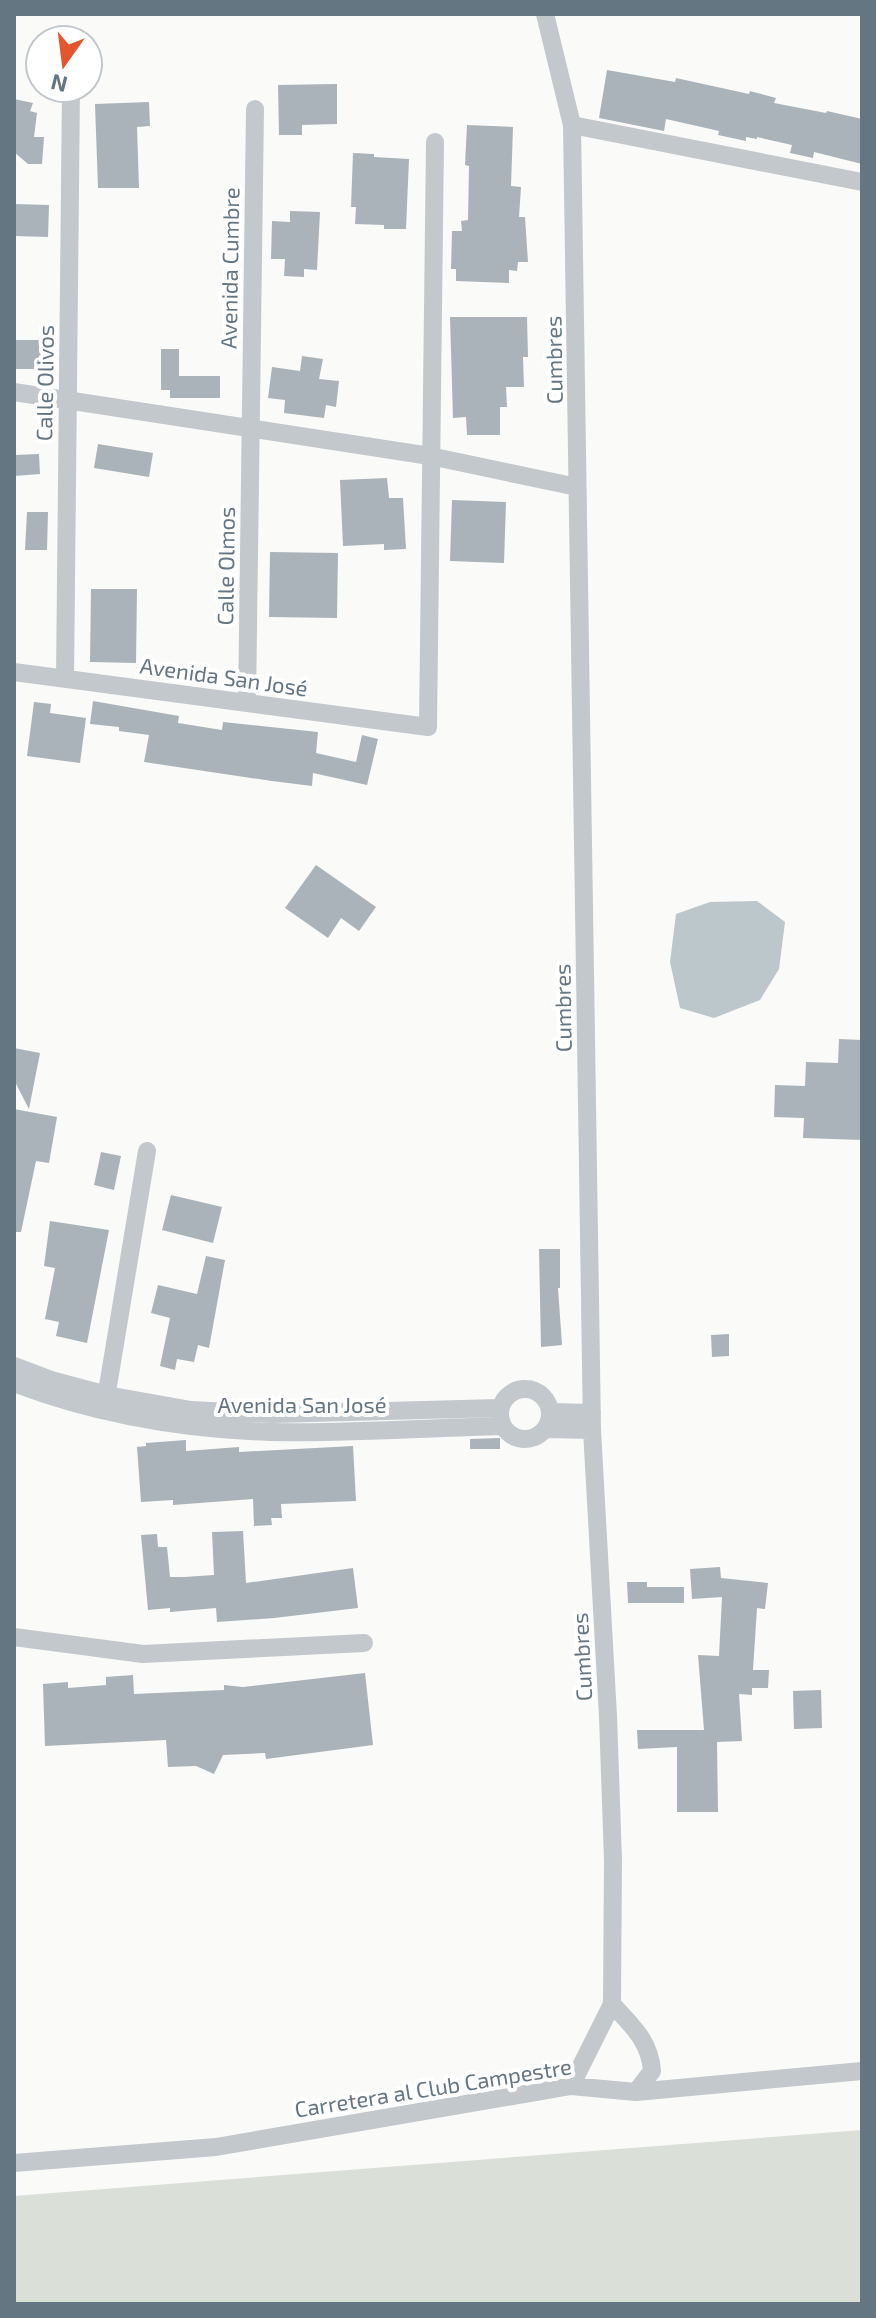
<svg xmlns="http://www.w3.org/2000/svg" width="876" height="2318" font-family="'Exo 2',sans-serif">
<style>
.green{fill:#dadfd7}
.water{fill:#bbc7cb}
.building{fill:#aab3b9}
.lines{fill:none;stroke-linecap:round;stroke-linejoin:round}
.minor{stroke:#c3c8cc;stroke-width:18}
.labels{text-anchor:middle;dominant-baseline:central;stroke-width:8;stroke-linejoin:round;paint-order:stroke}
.street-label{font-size:22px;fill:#657683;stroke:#fff}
</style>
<rect width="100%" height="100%" fill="#fafaf8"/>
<path class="green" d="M862,2130V2304H14V2196Z"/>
<path class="water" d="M757,901L785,922L779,969L760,1000L714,1018L680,1008L670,962L676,914L710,902Z"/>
<path class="building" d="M607,70L675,82L676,78L749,94L750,91L776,98L774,103L826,113L827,111L862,119V164L814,152L813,158L790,153L792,145L757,137V139L746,137V141L718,135L719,131L666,119L664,131L599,118Z
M337,84V124L302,125V135H279L278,85Z
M14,99L33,103L30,111L37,113L34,137H44L42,164H28L14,152Z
M149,102L150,126L137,127L139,188H98L95,104Z
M467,125L513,127L511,186L521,187L519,217H525L528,262H518L517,271L509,270V283L456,281V269H451L452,231H462L461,221L468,220L469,166L465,165Z
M353,153L374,154V157L409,159L406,229H384V225L355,224L356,207H351Z
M14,204L49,205L48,237L14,236Z
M290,211L320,212L317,270L304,269V277L284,276L285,259H271L272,221L290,222Z
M450,317H527L528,357H523L524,387H506L507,407H500V435H467L466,417L453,418Z
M14,340H46V369H14Z
M161,349H179V376H220V398H170V390H161Z
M302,356L323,359L319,379L339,381L336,407L326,405L324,418L284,413L285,400L268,398L272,367L300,371Z
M98,444L153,453L149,477L94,468Z
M39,454L40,474L14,476V455Z
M387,478L389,498H403L406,549L384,550V544L343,546L340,480Z
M452,500L506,502L504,563L450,561Z
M27,512H48L47,550H25Z
M270,552L338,553L337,618L269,617Z
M91,589H137L136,663L90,662Z
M93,701L179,716L178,723L222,730L223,722L318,732L316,753L356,762L362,735L378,739L367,785L313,773L312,786L272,781L144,762L149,735L119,731V727L90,724Z
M34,702L51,704L50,713L86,718L80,763L27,756Z
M316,865L376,907L359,931L341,918L328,938L285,908Z
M839,1039L862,1040V1140L803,1138L804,1118L774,1117L775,1085L805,1086L806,1062L838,1063Z
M14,1048L40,1053L29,1109L14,1080Z
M14,1109L57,1117L49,1163L36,1161L21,1232H14Z
M101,1152L121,1156L114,1190L94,1185Z
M171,1195L222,1207L213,1243L162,1230Z
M50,1221L109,1230L87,1343L56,1336L59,1322L45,1319L55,1268L44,1266Z
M539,1249H560V1288H558L562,1345L541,1347Z
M206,1256L225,1260L209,1348L198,1345L194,1362L177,1359L175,1370L160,1366L170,1318L151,1313L158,1285L197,1294Z
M729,1334V1356L712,1357L711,1335Z
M500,1438V1449H470V1439Z
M186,1440V1451L239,1447V1452L353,1446L356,1501L281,1504L282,1518H271L272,1525L254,1526L253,1499L173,1505V1500L141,1502L137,1447L146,1446V1443Z
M243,1531L246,1583L353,1568L358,1608L274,1618L217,1622L216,1608L170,1612V1608L148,1610L141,1535L157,1534L158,1547H167L170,1577H184L214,1575L212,1532Z
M720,1567L721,1578L768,1583L765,1609L757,1608L753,1670H769L768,1688H752V1695L739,1694L742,1741L717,1742L718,1812H677V1747L638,1749L637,1730H704L698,1655L719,1656L722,1597L692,1599L690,1569Z
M627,1582H647V1587H684V1603H628Z
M365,1673L373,1745L266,1759L265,1753L223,1755L214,1774L196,1766L168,1767L166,1740L45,1746L43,1684L68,1682V1688L106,1685V1677L133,1675L134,1694L224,1690V1685L243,1687Z
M821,1690L822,1728L794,1729L793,1691Z"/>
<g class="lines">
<path class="minor" d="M545,14L572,125L592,1430L608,1716L613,1860L612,2004L571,2086
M572,125L862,182
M14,392L430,456L577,487
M14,672L428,727L435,142
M65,679L71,88
M247,703L255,109
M14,1366L51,1380L107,1395L191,1410L273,1414L499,1408
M14,1383C95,1414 183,1429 270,1432C345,1434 426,1428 502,1426
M500 1414a25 25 0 1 1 50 0a25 25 0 1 1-50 0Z
M105,1404L147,1151
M550,1412L592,1413
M546,1429L592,1430
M14,1637L143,1654L364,1643
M612,2004C632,2026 650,2041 652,2071L636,2092
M14,2163L216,2147L571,2086L636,2092L862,2071"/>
</g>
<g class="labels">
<g class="street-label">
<text transform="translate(229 268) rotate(-89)">Avenida Cumbre</text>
<text transform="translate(553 360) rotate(-91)">Cumbres</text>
<text transform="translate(44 383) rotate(-89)">Calle Olivos</text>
<text transform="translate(225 566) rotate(-89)">Calle Olmos</text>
<text transform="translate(224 676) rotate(8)">Avenida San José</text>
<text transform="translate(562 1008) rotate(-91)">Cumbres</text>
<text x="302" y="1404">Avenida San José</text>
<text transform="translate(581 1657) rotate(-93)">Cumbres</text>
<text transform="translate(433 2087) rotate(-9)">Carretera al Club Campestre</text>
</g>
</g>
<rect width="876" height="2318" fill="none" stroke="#657683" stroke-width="32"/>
<g transform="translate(64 64) rotate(194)"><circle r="38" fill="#ffffff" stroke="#c1c8cd" stroke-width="2"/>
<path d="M0-6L14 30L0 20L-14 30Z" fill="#e4572e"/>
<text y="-12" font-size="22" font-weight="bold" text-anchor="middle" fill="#657683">N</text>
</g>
</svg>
